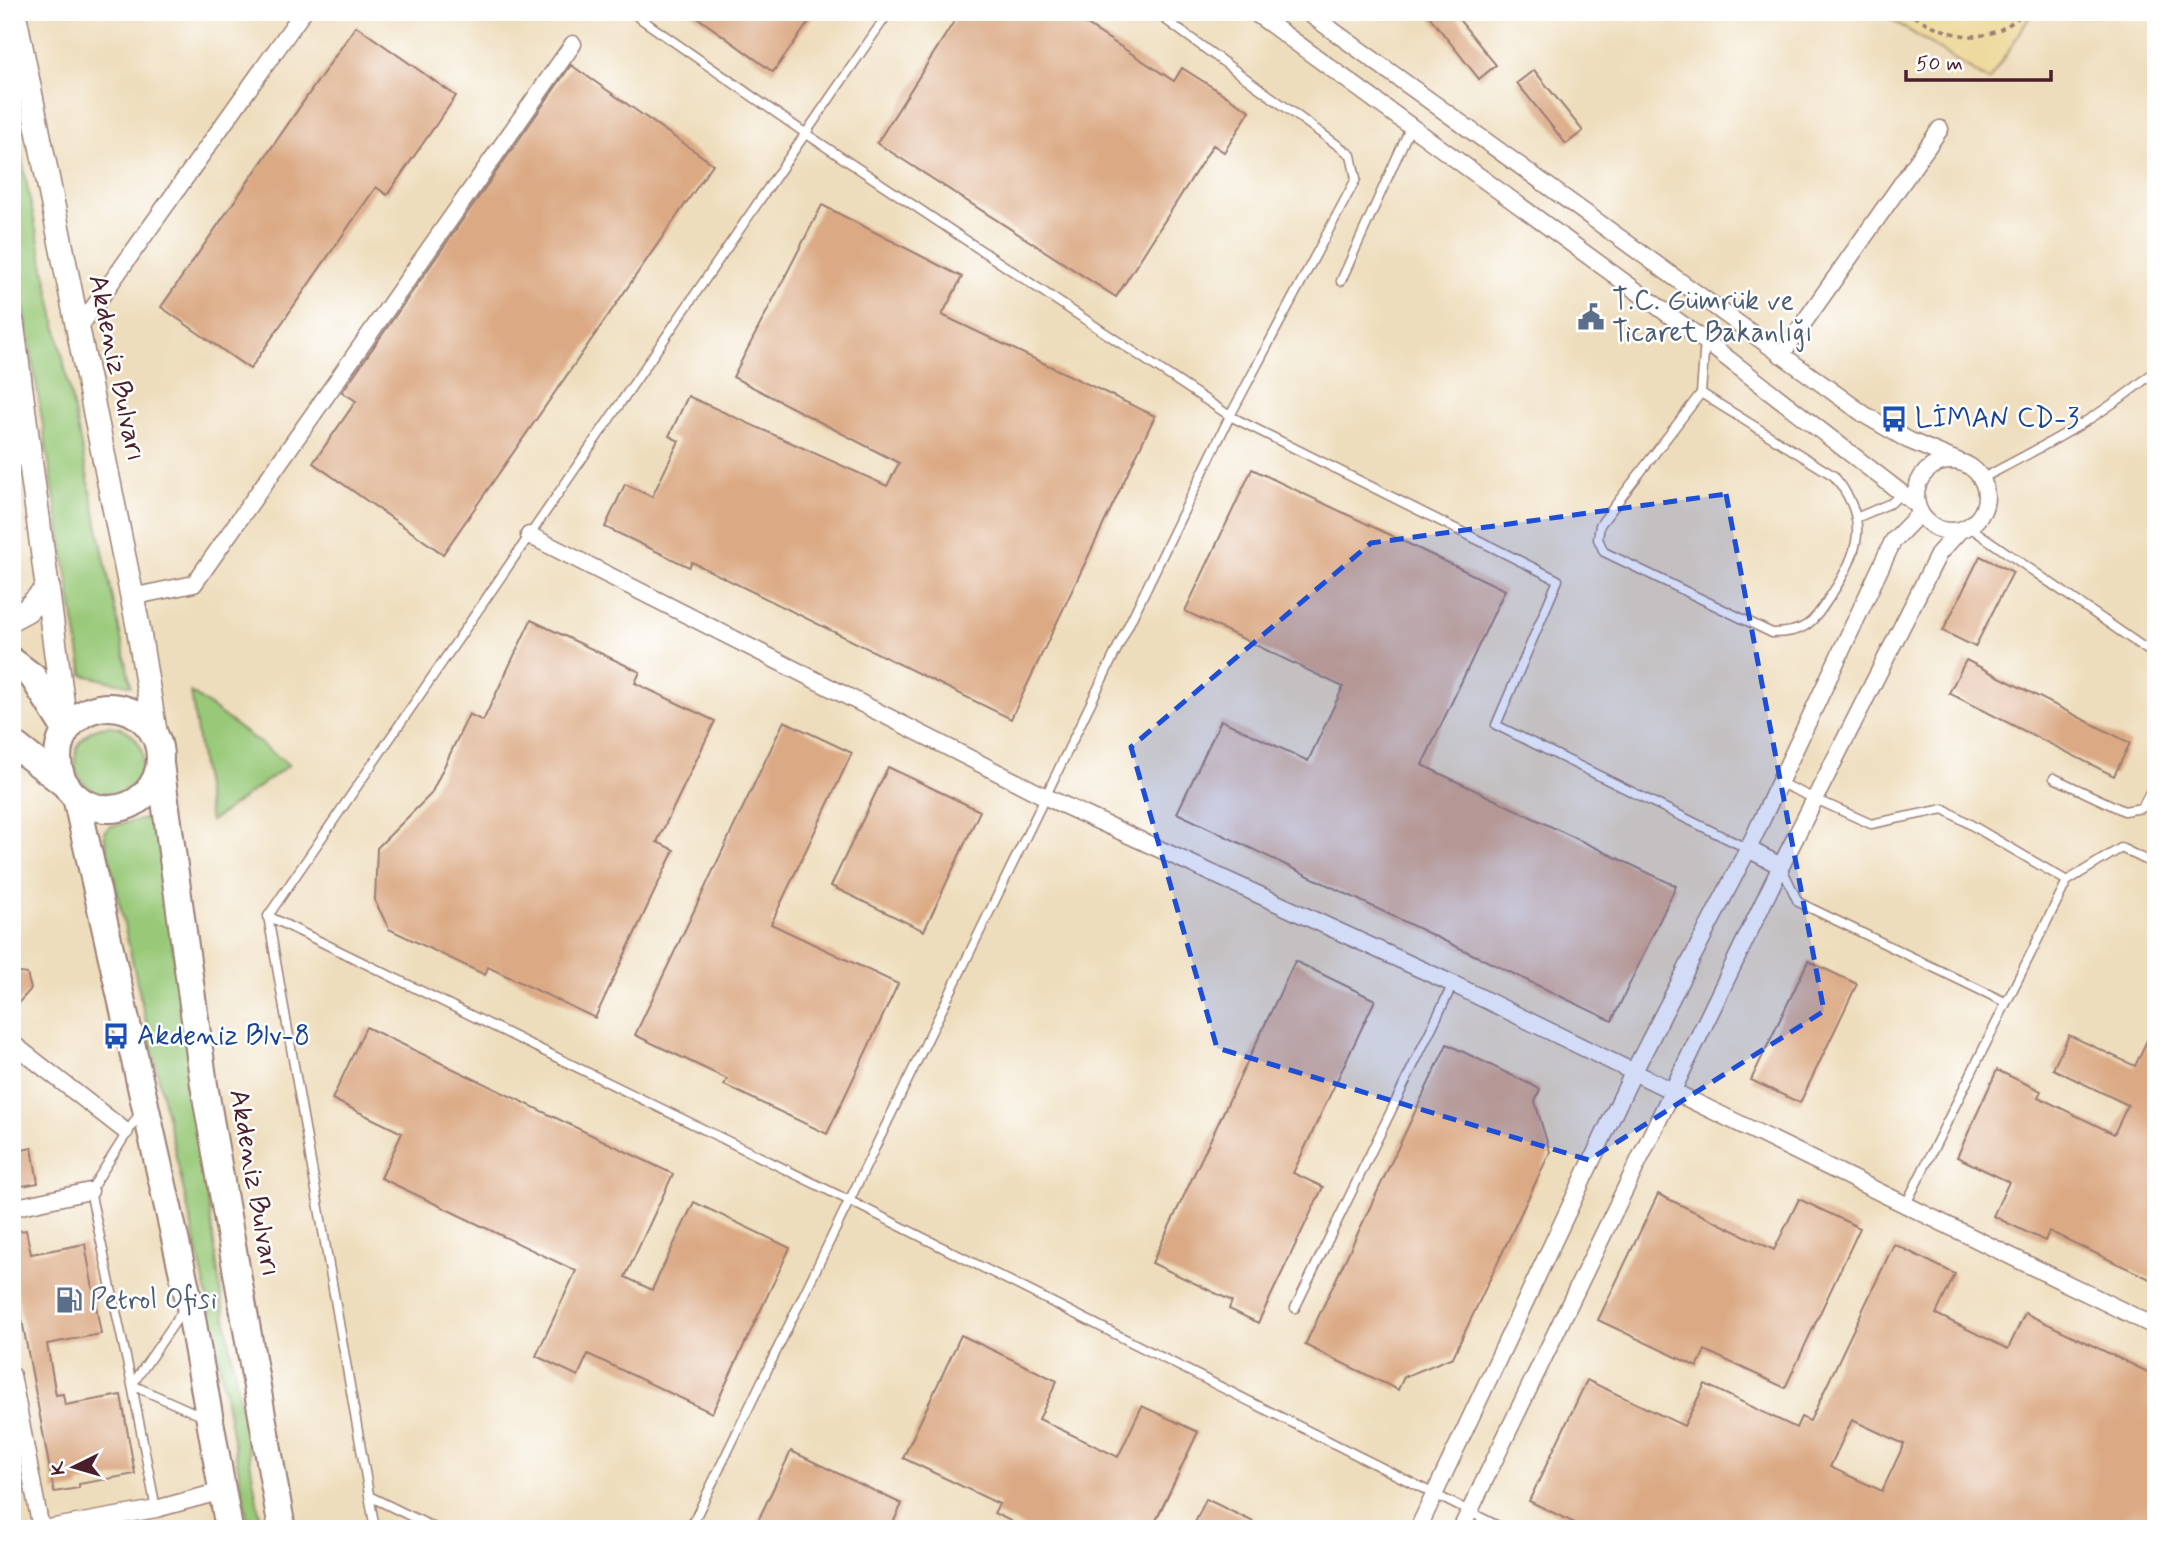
<svg xmlns="http://www.w3.org/2000/svg" width="2168" height="1541" font-family="Mynerve,sans-serif">
<style>
.green{fill:#98c978;stroke:#717452;stroke-width:2}
.sand{fill:#eeda9e;stroke:#9c7c64;stroke-width:2}
.building{fill:#dbaa85;fill-rule:evenodd}
.lines{fill:none;stroke-linecap:round;stroke-linejoin:round}
.lane-casing{stroke:#9c7e74;stroke-width:11}
.street-casing{stroke:#9c7e74;stroke-width:19}
.secondary-casing{stroke:#9c7e74;stroke-width:26}
.primary-casing{stroke:#9c7e74;stroke-width:30}
.path{stroke:#9c7e74;stroke-width:3.5;stroke-dasharray:5 5;stroke-linecap:butt}
.lane{stroke:#fff;stroke-width:8}
.street{stroke:#fff;stroke-width:16}
.secondary{stroke:#fff;stroke-width:23}
.primary{stroke:#fff;stroke-width:26}
.marked{fill:#1d4ed8;fill-opacity:0.2;stroke:#1d4ed8;stroke-width:5;stroke-dasharray:14 9;stroke-linejoin:round}
.labels{text-anchor:middle;dominant-baseline:central;stroke-width:5;stroke-linejoin:round;paint-order:stroke}
.service-label{font-size:28px;fill:#4e5e75;stroke:#fff;text-anchor:start}
.street-label{font-size:28px;fill:#4a1f2b;stroke:#fff}
.transit-label{font-size:28px;fill:#164399;stroke:#fff;text-anchor:start}
</style>
<rect width="100%" height="100%" fill="#fff"/>
<filter id="ink" filterUnits="userSpaceOnUse"><feTurbulence type="fractalNoise" baseFrequency=".0143" numOctaves="2"/><feDisplacementMap in="SourceGraphic" scale="14" xChannelSelector="R" yChannelSelector="G"/><feConvolveMatrix kernelMatrix="1 2 1 2 8 2 1 2 1" color-interpolation-filters="sRGB"/></filter>
<filter id="wash" filterUnits="userSpaceOnUse"><feTurbulence type="fractalNoise" baseFrequency=".00686" numOctaves="4" result="noise"/><feDisplacementMap in="SourceGraphic" scale="28" xChannelSelector="R" yChannelSelector="G"/><feGaussianBlur stdDeviation="1.57" result="paint"/><feColorMatrix in="noise" values="0 0 0 0 0 0 0 0 0 0 0 0 0 0 0 0 0 1.4 0 .05"/><feComposite in="paint" operator="in"/></filter>
<g filter="url(#wash)">
<rect width="100%" height="100%" fill="#eeddbc"/>
<path class="green" d="M12,113L131,686L83,675L12,232Z
M191,692L289,765L210,822Z
M75 760a34 34 0 1 1 68 0a34 34 0 1 1-68 0Z
M149,818L156,826L221,1294L262,1529H249L208,1299L105,839L104,832L111,826Z"/>
<path class="sand" d="M1880,12H2033L1989,81Z"/>
<g id="blocks">
<path class="building" d="M690,12H816L773,72Z
M960,12H1067L1174,81L1182,68L1250,111L1224,152L1213,145L1116,297L877,143Z
M1426,12H1453L1496,65L1479,79Z
M356,26L456,96L387,195L376,187L250,369L161,307Z
M571,65L713,164L443,554L313,463L356,401L342,392Z
M1534,70L1583,131L1566,144L1517,83Z
M822,205L962,277L942,315L1155,416L1011,719L692,562L689,567L605,527L625,484L652,497L679,441L669,436L688,396L887,486L899,463L733,377Z
M1252,469L1505,590L1422,765L1676,886L1612,1021L1177,813L1221,720L1308,761L1343,687L1185,611Z
M1980,556L2013,572L1975,647L1943,631Z
M531,620L640,672L635,683L715,721L657,842L674,850L595,1018L488,967L485,975L389,929L375,901L377,848L431,794L469,714L483,721Z
M1966,660L2130,743L2114,776L1949,693Z
M784,721L852,753L771,924L898,984L827,1134L724,1085L727,1079L635,1035Z
M888,767L980,811L924,931L831,886Z
M1295,961L1375,1000L1293,1173L1323,1187L1258,1323L1229,1309L1232,1301L1152,1263Z
M1808,961L1857,984L1800,1103L1751,1080Z
M12,972L27,974L31,989L12,1010Z
M2156,1021V1282L2049,1231L2045,1241L1993,1216L2009,1182L1957,1157L1997,1070L2041,1091L2038,1097L2114,1134L2128,1105L2053,1069L2069,1035L2135,1066Z
M366,1027L673,1174L625,1277L652,1290L694,1202L790,1248L712,1413L588,1354L578,1376L536,1356L576,1271L381,1178L402,1133L332,1099Z
M1447,1044L1540,1089L1535,1102L1550,1152L1453,1357L1404,1377L1398,1390L1305,1345Z
M32,1148L38,1183L12,1188V1152Z
M1658,1194L1774,1250L1799,1199L1860,1228L1785,1388L1705,1350L1697,1367L1598,1320Z
M26,1230L31,1254L85,1244L101,1334L47,1344L56,1395L63,1394L65,1405L121,1395L135,1474L79,1484V1488L54,1492L12,1266V1232Z
M1894,1244L1955,1274L1936,1314L2008,1349L2025,1313L2156,1376V1503L2143,1529H1587L1529,1501L1587,1380L1684,1426L1705,1384L1796,1428L1801,1417L1810,1421ZM1852,1420L1904,1444L1882,1491L1830,1467Z
M961,1335L1057,1381L1039,1419L1118,1457L1142,1406L1198,1432L1152,1529H1027L994,1513L999,1504L903,1458Z
M791,1451L902,1504L890,1529H754Z
M1206,1499L1268,1529H1192Z"/>
</g>
</g>
<g filter="url(#ink)">
<use href="#blocks" fill-opacity="0" stroke="#9c7e74" stroke-width="2"/>
<g class="lines">
<g class="lane-casing">
<path id="lane" d="M631,12L805,133L1230,416L1558,580L1496,725L1748,849
M1341,281L1411,126
M1701,393L1834,476C1870,519 1860,552 1831,595C1813,622 1807,633 1772,633L1604,552L1598,539L1600,525Z
M1701,393L1705,341
M1981,479C2042,447 2104,416 2156,370
M1856,518L1891,503L1901,494
M1968,526L2156,656
M2054,778L2124,811L2142,808L2156,780
M1780,783L1871,824L1944,809L2067,881L1905,1206
M1781,866L1798,902L2005,1002
M2067,881L2121,848L2156,865
M268,916L848,1200L1504,1529
M141,1111L90,1191L132,1385L204,1417
M1295,1308L1453,984
M369,1496L437,1529
M156,1509L132,1385L184,1309
M375,1529L268,916L889,12
M690,1529L1230,416L1356,179L1351,155L1155,12"/>
</g>
<g class="street-casing">
<path id="street" d="M1254,12L1705,341L1917,505
M1307,12L1865,415L1908,440L1960,462
M76,332L303,12
M1781,355L1940,129
M1916 496a35 35 0 1 1 70 0a35 35 0 1 1-70 0Z
M529,535L1046,797L1453,984L2156,1327
M131,597L194,584L573,44
M1748,849L1781,866
M12,1043L125,1131
M12,1208L90,1191
M12,1375L41,1529
M43,1529L156,1509L222,1491
M1418,1529L1633,1073L1748,849L1893,541L1920,513
M1461,1529L1781,866L1939,553L1960,530"/>
</g>
<g class="secondary-casing">
<path id="secondary" d="M14,12L138,626L156,737
M12,322L66,729
M12,618L27,610L48,588"/>
</g>
<g class="primary-casing">
<path id="primary" d="M12,661L33,677L66,730
M58 758a51 51 0 1 1 102 0a51 51 0 1 1-102 0Z
M12,743L67,786
M160,764L204,1085L282,1529
M76,797L189,1301L229,1529"/>
</g>
<path class="path" d="M1905,12C1951,36 1982,51 2025,12"/>
<use href="#lane" class="lane"/>
<use href="#street" class="street"/>
<use href="#secondary" class="secondary"/>
<use href="#primary" class="primary"/>
</g>
</g>
<path class="marked" d="M1726,494L1824,1011L1589,1160L1217,1048L1131,747L1371,543Z"/>
<defs>
<g id="civic-bare" transform="scale(2.1)"><path d="M-.6-6.5H3V-4.5H.6V-3L4-1V1h2V6H-6V1h2V-1L-.6-3ZM-1.2 2.5V6h2.4V2.5Z" fill="#5c6f8a" stroke="#fff" stroke-width="2.5" paint-order="stroke"/></g>
<g id="bus-bare" transform="scale(2.1)"><path d="M-5-6H5V4H4V6H2V4H-2V6H-4V4H-5ZM-3.5-4V0h7V-4ZM-3.5 1.2v1.5H-2V1.2ZM2 1.2v1.5H3.5V1.2Z" fill="#1a4fb4" stroke="#fff" stroke-width="2.5" paint-order="stroke"/></g>
<g id="fuel-bare" transform="scale(2.1)"><path d="M-5.5-6h7V0h2V4h1.3V-2.5L3-4.5l.8-.8L6-3V5H2.5V1h-1V6h-7ZM-4.2-4.7v3.2H.2V-4.7Z" fill="#5c6f8a" stroke="#fff" stroke-width="2.5" paint-order="stroke"/></g>
</defs>
<g fill-rule="evenodd">
<use href="#civic-bare" x="1591" y="317"/>
<use href="#bus-bare" x="1894" y="419"/>
<use href="#bus-bare" x="116" y="1036"/>
<use href="#fuel-bare" x="69" y="1300"/>
</g>
<g class="labels">
<g class="service-label">
<text x="1612" y="301">T.C. Gümrük ve<tspan x="1612" dy="32">Ticaret Bakanlığı</tspan></text>
<text x="90" y="1300">Petrol Ofisi</text>
</g>
<g class="street-label">
<text transform="translate(116 368) rotate(78)">Akdeniz Bulvarı</text>
<text transform="translate(254 1183) rotate(80)">Akdeniz Bulvarı</text>
</g>
<g class="transit-label">
<text x="1915" y="419">LİMAN CD-3</text>
<text x="137" y="1036">Akdeniz Blv-8</text>
</g>
</g>
<rect width="2168" height="1541" fill="none" stroke="#fff" stroke-width="42"/>
<g transform="translate(74 1467) rotate(265)" stroke="#ffffff" stroke-width="5" paint-order="stroke">
<path d="M0-5L12 26L0 18L-12 26Z" fill="#4a1f2b"/>
<text y="-10" font-size="19" font-weight="bold" text-anchor="middle" fill="#4a1f2b">K</text>
</g>
<path d="M1906 70v10h145v-10" fill="none" stroke="#4a1f2b" stroke-width="3.5"/>
<text x="1916" y="70" font-size="21" fill="#4a1f2b" stroke="#ffffff" stroke-width="5" paint-order="stroke">50 m</text>
</svg>
